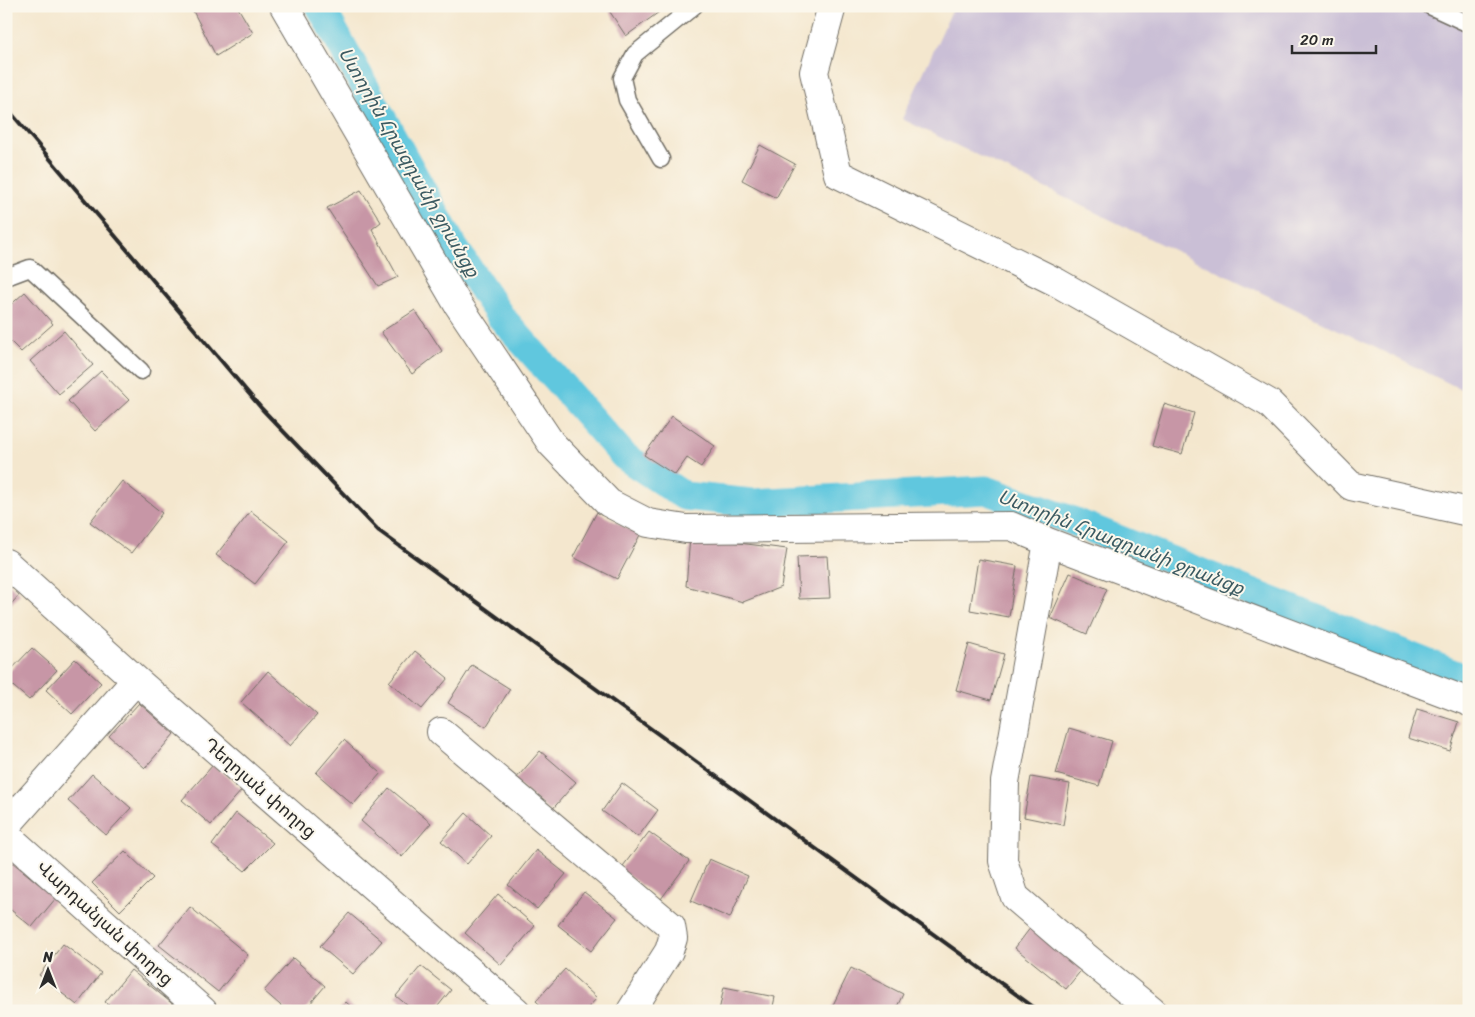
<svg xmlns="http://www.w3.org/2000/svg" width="1475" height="1017" font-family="Sriracha,'Noto Sans Armenian',sans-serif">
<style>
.industrial{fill:#cabfd6}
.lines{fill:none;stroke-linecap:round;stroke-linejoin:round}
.canal{stroke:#61c7de;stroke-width:29}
.building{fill:#c796a6}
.lane-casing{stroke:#716d64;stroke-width:19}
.street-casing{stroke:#716d64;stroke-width:30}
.lane{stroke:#fff;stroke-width:16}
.street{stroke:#fff;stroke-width:28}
.rail{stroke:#2b2b2b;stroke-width:4}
.labels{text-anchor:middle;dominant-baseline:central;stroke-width:4;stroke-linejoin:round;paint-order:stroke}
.street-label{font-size:18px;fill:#2b2b2b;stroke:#fbf7ec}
.water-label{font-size:19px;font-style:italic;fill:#3b5a61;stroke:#fbf7ec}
</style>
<rect width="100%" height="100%" fill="#fbf7ec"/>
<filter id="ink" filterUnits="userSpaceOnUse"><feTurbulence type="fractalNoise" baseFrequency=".02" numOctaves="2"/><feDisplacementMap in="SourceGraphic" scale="10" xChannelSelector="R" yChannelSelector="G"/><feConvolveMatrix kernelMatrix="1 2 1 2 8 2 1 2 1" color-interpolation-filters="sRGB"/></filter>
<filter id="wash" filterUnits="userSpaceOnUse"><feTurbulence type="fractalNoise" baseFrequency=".0096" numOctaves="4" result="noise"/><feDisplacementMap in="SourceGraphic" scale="20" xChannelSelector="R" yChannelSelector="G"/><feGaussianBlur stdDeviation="1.12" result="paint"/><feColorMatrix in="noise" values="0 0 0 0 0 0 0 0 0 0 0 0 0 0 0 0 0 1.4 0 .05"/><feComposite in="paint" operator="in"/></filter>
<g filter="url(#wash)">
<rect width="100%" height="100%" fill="#f4e7ce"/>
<path class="industrial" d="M954,6H1469V393L902,119Z"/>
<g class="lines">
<path class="canal" d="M320,6L453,246L501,317L624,456L684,496L752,503L986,490L1065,518L1469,680"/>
</g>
<g id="blocks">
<path class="building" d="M197,6H237L253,33L216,56L192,9Z
M606,6H654L659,12L626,36Z
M760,145L795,164L776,198L742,180Z
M361,190L381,222L372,229L398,277L378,286L327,208Z
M25,292L53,324L21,352L6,337V309Z
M415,310L442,351L412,374L381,332Z
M64,331L93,365L59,394L30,361Z
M101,371L129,400L95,431L68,401Z
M1164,404L1194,413L1182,454L1152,446Z
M672,416L715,446L701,467L687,458L675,475L644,455Z
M122,481L162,513L131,553L90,522Z
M251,511L289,541L255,584L216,555Z
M597,512L640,535L617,579L573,557Z
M690,537L787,549L781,587L743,602L686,586Z
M827,556L830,598L799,599L797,557Z
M978,559L1017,566L1009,617L970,610Z
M1070,573L1107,589L1087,634L1050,618Z
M6,581L20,594L6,610Z
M969,644L1004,654L991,700L956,690Z
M32,648L57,670L29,700L6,680V675Z
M415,651L448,678L422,709L389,682Z
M75,659L101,683L72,714L46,690Z
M472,665L510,689L486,727L448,703Z
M268,671L317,715L290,746L241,702Z
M139,703L174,734L145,768L109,736Z
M1417,709L1459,722L1450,751L1408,738Z
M1069,728L1112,741L1099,786L1056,774Z
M344,740L381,773L353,805L316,773Z
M540,751L576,782L550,812L514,781Z
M213,765L242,790L211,825L182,800Z
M92,774L131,808L106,835L68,801Z
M1031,777L1070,784L1063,825L1024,817Z
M622,783L658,810L638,837L602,811Z
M389,788L431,823L402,857L361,821Z
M236,813L273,843L245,871L212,845Z
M466,813L491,836L467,864L441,841Z
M649,832L689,861L661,899L620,870Z
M536,850L566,874L537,909L508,885Z
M125,851L153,878L120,911L92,883Z
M709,859L748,876L730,918L691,901Z
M12,862L56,898L32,927L6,906V869Z
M584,892L617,918L591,951L558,925Z
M498,894L535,926L501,965L465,933Z
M190,907L248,955L218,992L159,945Z
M349,913L382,941L353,974L320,946Z
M1031,927L1083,968L1066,989L1015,948Z
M63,944L101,973L77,1005L39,975Z
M293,958L325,986L304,1011H287L264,991Z
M421,966L451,990L434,1011H414L396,996Z
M851,968L903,994L895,1011H830Z
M565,969L597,998L585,1011H547L536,1001Z
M131,970L181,1011H116L105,1002Z
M724,987L775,997L772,1011H719Z
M346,1002L356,1011H338Z"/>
</g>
</g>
<g filter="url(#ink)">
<use href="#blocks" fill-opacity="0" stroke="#716d64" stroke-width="1"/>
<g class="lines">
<g class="lane-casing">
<path id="lane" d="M1430,6L1469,24
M661,159L627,100L622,78L635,54L694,6
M6,277L30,268L141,371"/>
</g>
<g class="street-casing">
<path id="street" d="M284,6L457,303L551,443L609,503L648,523L686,529L1011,526L1048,542L1469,702
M832,6L814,72L838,174L1056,282L1269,403L1351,486L1469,512
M1048,542L1005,782L1003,861L1015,897L1064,939L1152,1011
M6,563L136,680L516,1011
M441,732L671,926L673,938L669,951L631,1011
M6,826L136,680
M6,835L203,1011"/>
</g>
<use href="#lane" class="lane"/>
<use href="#street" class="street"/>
<path class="rail" d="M6,107L262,409L379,531L1039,1011"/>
</g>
</g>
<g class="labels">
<g class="street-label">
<text transform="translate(260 788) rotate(41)">Դեղոյան փողոց</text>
<text transform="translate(105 923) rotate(42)">Վարդանյան փողոց</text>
</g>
<g class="water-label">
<text transform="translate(409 162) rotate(60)">Ստորին Հրազդանի ջրանցք</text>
<text transform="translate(1121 542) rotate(21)">Ստորին Հրազդանի ջրանցք</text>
</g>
</g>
<rect width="1475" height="1017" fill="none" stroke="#fbf7ec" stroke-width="25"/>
<g transform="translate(48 970)" stroke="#fbf7ec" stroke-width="4" paint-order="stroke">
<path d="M0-4L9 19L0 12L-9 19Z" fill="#2b2b2b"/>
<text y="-8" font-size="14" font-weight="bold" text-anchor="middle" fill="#2b2b2b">N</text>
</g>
<path d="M1292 45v8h84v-8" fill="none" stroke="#2b2b2b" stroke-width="2.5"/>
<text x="1300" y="45" font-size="15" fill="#2b2b2b" stroke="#fbf7ec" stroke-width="4" paint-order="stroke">20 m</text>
</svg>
